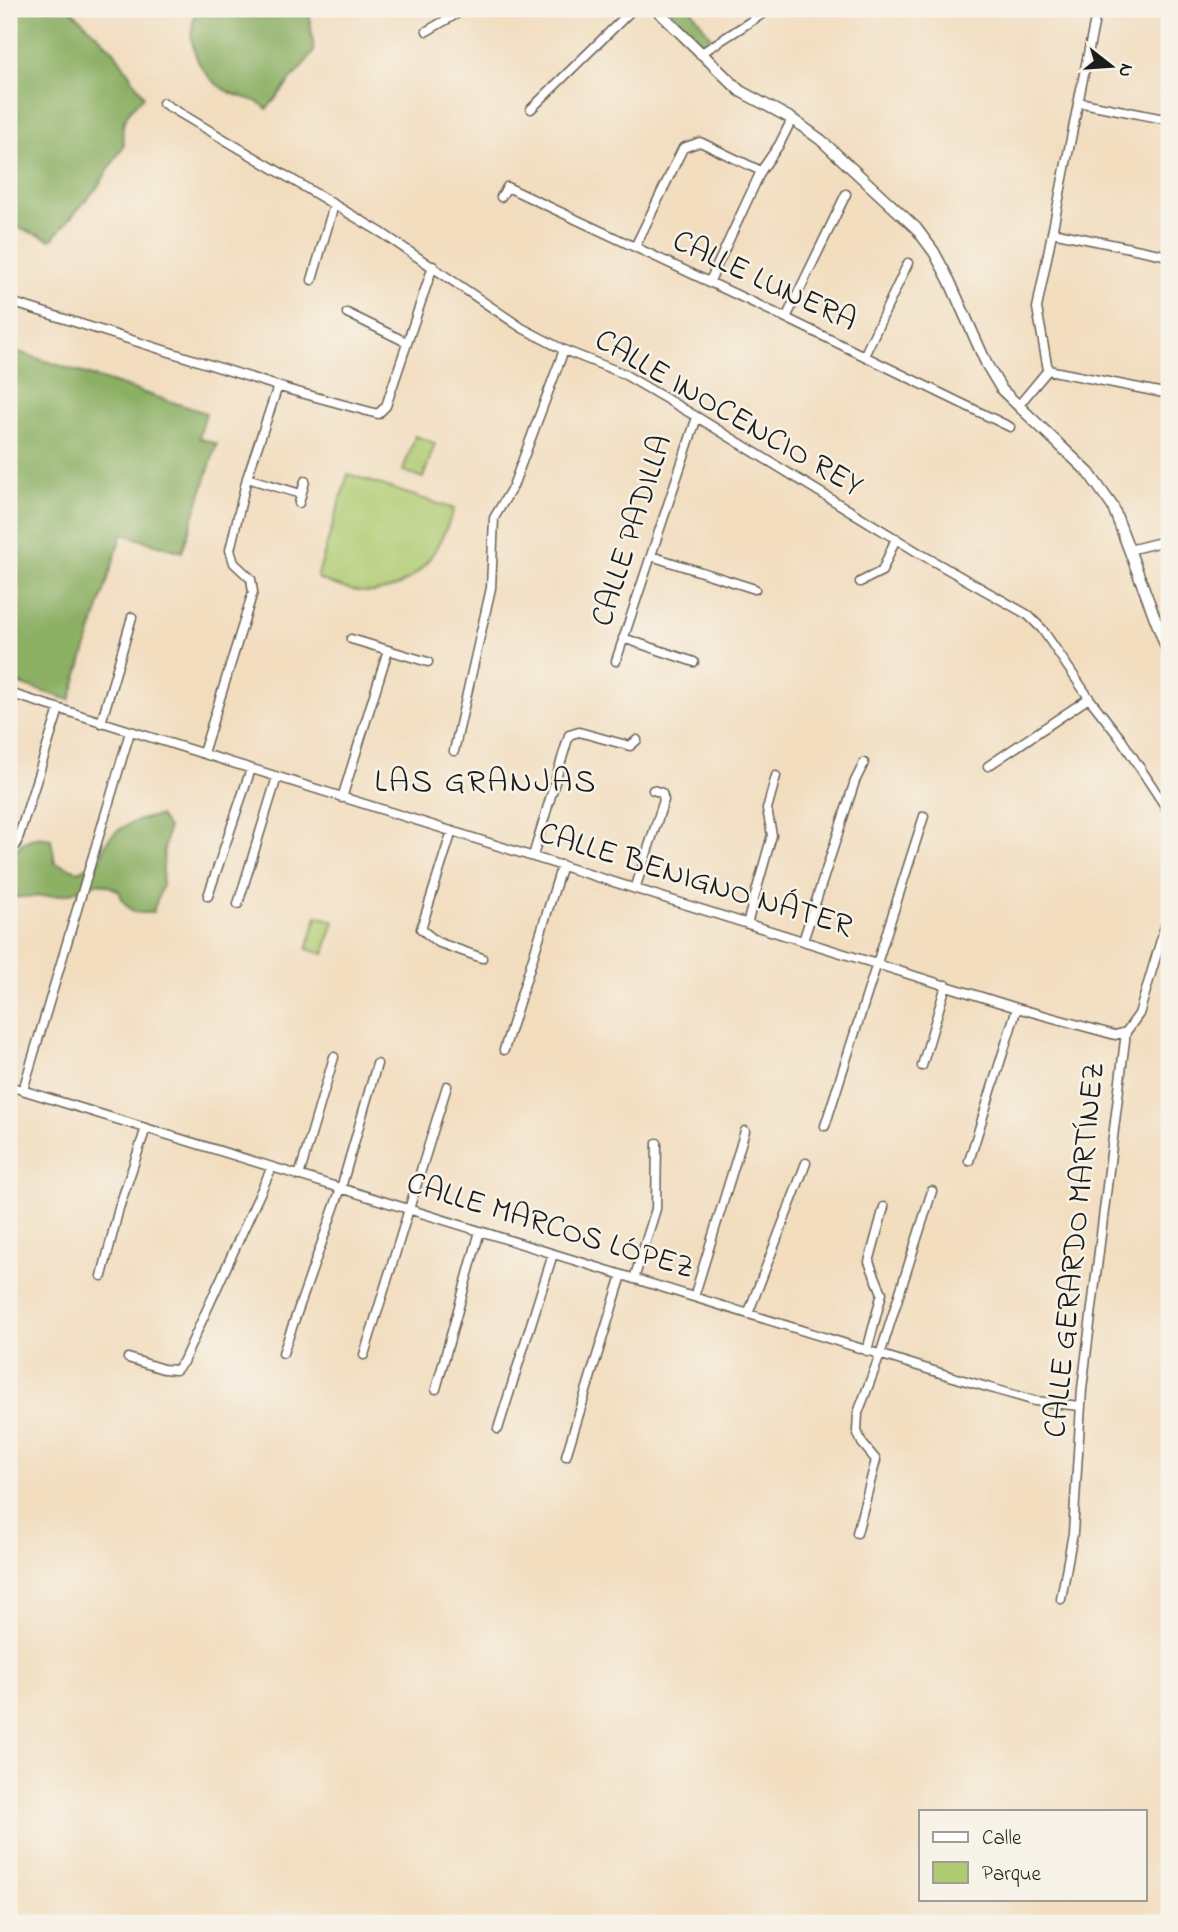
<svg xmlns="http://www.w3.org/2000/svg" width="1178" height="1932" font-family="'Indie Flower',sans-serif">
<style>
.green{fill:#afcb71;stroke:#667446;stroke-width:2}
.forest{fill:#8baf63;stroke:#546640;stroke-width:2}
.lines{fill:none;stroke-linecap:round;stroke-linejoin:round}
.minor-casing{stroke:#676055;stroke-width:11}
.tertiary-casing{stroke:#676055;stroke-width:13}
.minor{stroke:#fff;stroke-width:8}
.tertiary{stroke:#fff;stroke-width:10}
.labels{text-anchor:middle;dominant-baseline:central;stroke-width:5;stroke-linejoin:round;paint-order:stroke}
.street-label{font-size:32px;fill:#1c1c1c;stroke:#f7f3e8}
.neighbourhood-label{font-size:33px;letter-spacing:2px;fill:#1c1c1c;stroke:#f7f3e8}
</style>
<rect width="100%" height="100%" fill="#f7f3e8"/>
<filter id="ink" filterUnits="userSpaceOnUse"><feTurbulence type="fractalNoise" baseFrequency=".0143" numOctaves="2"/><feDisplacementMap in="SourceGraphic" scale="14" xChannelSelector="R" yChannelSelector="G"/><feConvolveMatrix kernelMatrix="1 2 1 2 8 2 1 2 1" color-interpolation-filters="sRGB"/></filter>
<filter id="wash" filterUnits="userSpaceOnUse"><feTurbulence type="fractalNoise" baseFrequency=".00686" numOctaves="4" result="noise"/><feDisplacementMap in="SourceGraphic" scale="28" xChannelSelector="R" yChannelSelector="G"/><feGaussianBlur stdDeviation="1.57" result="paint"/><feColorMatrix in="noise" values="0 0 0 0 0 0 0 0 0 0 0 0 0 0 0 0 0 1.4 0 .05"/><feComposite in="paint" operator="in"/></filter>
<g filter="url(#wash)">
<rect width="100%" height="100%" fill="#f2ddbf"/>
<path class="green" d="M415,436L435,443L423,478L403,471Z
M348,474L454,509C440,547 420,587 375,592C356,594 334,585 317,578Z
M317,916L334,921L324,954L307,949Z"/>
<path class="forest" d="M9,9H70L114,51L144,96C127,113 119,120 124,145L97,188L51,240L9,224Z
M196,9H309L314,52L267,109C256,98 243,99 229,92C209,82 195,63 192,41C190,31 194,19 196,9Z
M665,9H691L713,40L703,48Z
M9,349L206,413L199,438L217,444L182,552L122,534L70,700L9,681Z
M159,816L168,828L164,850L162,886L153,912C134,916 125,909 119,891C86,873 89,892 61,895C44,897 27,896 10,898L9,900V857C20,842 32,834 51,839L55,863L78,871L99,862C102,856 104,846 108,840C119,825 142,818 159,816Z"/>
</g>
<g filter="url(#ink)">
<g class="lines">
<g class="minor-casing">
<path id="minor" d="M427,31L465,9
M700,54L770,9
M1078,102L1169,120
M163,103L382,233L522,328L564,350L622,373L697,417L919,553L1028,615L1042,629L1089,698L1121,739L1169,812
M531,109L633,9
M501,197L507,187L786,318L1010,427
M1052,232L1169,256
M635,247L683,148L700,142L761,171
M312,280L334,205
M709,283L761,171L779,145L792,119
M11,302L290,390L378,414L386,406L433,266
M347,313L406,342
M786,318L846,194
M864,356L908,263
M1048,370L1037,308L1097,9
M1048,370L1169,394
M1018,406L1048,370
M247,478L301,494
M299,503L305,481
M1129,550L1169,540
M651,556L755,589
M860,582L882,571L896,538
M623,638L694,662
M351,639L428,662
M616,661L697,417
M9,693L1017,1008L1115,1035L1126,1032
M101,723L132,617
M454,751L491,588L494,518L513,486L564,350
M203,753L253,592L251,579L234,563L230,550L247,478L278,386
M988,766L1089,698
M342,798L388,650
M452,831L421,929L437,942L482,958
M16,845L59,709
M533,856L569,735L579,732L630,746L637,740
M635,889L664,800L662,793L653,790
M208,896L251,769
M238,904L277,777
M747,924L772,835L767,809L776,776
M803,941L855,781L864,763
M504,1050L562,865
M922,1066L946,985
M9,1086L963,1380L1035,1401L1080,1406
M23,1090L130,732
M825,1126L924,816
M969,1161L1017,1008
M299,1176L334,1057
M102,1276L119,1208L146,1128
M634,1279L656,1209L657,1143
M694,1297L745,1131
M748,1314L806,1163
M867,1351L882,1293L869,1262L884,1207
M283,1353L341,1188L377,1064
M364,1355L447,1086
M128,1358L163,1369L176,1370L183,1362L272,1167
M436,1389L480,1231
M498,1429L553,1254
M566,1456L622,1275
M857,1533L876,1460L862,1443L857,1431L858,1413L880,1355L932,1191
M1061,1599L1073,1533L1082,1389L1126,1032L1139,1014L1169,913"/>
</g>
<g class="tertiary-casing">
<path id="tertiary" d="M656,9L740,91L792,119L821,140L916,228L934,252L949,280L987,365L1002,390L1089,473L1113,507L1169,655"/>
</g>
<use href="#minor" class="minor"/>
<use href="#tertiary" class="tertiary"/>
</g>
</g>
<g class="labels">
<g class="street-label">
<text transform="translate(764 282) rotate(25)">CALLE LUNERA</text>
<text transform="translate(728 414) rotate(30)">CALLE INOCENCIO REY</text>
<text transform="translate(633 531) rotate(-72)">CALLE PADILLA</text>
<text transform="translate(695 881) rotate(17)">CALLE BENIGNO NÁTER</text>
<text transform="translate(550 1227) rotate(17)">CALLE MARCOS LÓPEZ</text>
<text transform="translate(1076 1250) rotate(-84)">CALLE GERARDO MARTÍNEZ</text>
</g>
<g class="neighbourhood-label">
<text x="486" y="783">LAS GRANJAS</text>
</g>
</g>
<rect width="1178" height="1932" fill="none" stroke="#f7f3e8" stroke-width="35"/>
<rect x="919" y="1810" width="228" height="91" fill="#f7f3e8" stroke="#9f9d96" stroke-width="2"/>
<rect x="933" y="1832" width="35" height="10" fill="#ffffff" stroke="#9f9d96" stroke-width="2"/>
<text x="982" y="1844" font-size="21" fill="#1c1c1c">Calle</text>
<rect x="933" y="1862" width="35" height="21" fill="#afcb71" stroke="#9f9d96" stroke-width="2"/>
<text x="982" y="1880" font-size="21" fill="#1c1c1c">Parque</text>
<g transform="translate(1111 66) rotate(107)" stroke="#f7f3e8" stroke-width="5" paint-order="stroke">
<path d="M0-5L12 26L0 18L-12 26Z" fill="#1c1c1c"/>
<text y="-10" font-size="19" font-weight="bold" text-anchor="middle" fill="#1c1c1c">N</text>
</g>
</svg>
